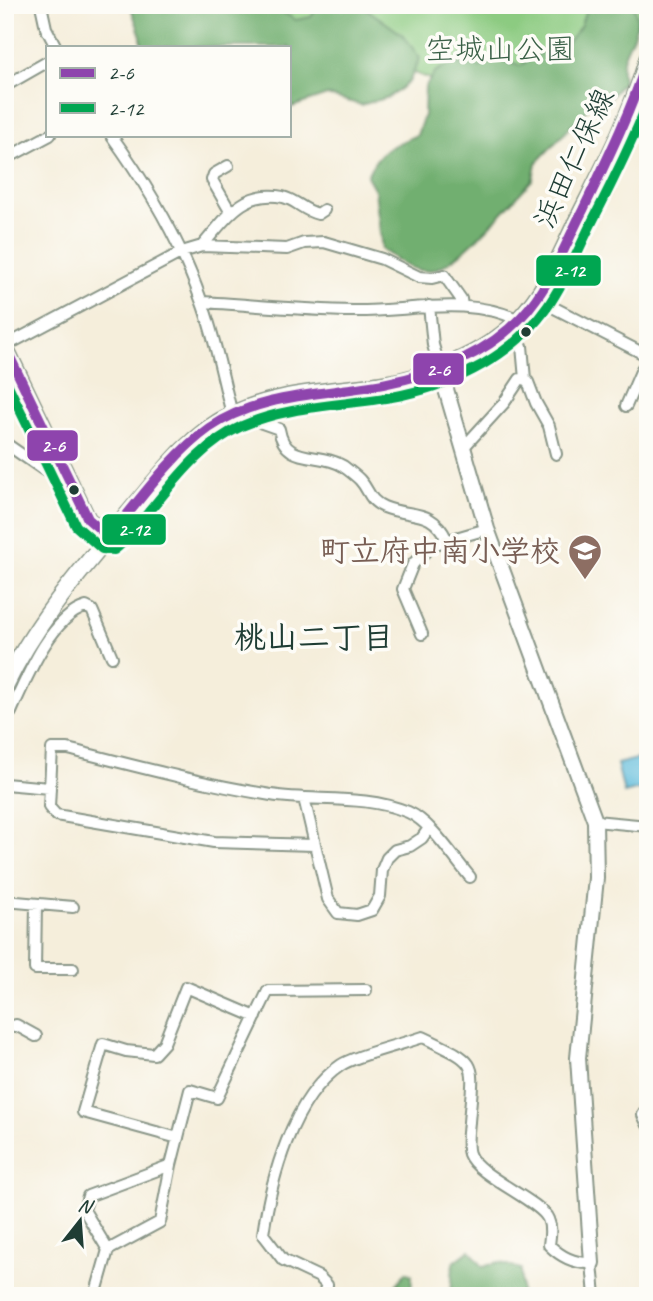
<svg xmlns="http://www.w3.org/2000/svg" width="653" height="1301" font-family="Caveat,'Klee One',sans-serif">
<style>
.green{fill:#8ccb81;stroke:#56845a;stroke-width:2}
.forest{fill:#71af6f;stroke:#487652;stroke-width:2}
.water{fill:#5ebcdc;stroke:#3e7c88;stroke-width:2}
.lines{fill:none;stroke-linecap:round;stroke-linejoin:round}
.minor-casing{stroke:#8a9688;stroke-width:14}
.tertiary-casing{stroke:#8a9688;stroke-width:18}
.secondary-casing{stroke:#8a9688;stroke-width:19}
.minor{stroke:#fff;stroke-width:10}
.tertiary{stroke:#fff;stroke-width:14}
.secondary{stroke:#fff;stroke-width:16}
.bus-1-casing{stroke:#fdfcf7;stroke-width:16}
.bus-2-casing{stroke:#fdfcf7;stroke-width:16}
.bus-1{stroke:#8e44ad;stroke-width:10}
.bus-2{stroke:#00a651;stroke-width:10}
.bus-dot{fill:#1f3d34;stroke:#fdfcf7;stroke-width:2.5}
.labels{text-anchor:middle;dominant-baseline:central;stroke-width:7;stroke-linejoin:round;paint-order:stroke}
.park-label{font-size:30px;fill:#3a6047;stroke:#fdfcf7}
.street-label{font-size:30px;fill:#1f3d34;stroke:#fdfcf7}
.education-label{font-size:30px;font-weight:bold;fill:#785e54;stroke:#fdfcf7;text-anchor:end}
.neighbourhood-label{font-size:32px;font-weight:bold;fill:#1f3d34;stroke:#fdfcf7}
.line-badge{stroke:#fdfcf7;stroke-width:2.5}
.badge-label{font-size:19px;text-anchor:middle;font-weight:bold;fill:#fff}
</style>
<rect width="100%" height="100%" fill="#fdfcf7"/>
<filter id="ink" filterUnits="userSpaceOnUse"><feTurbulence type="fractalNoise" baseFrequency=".0143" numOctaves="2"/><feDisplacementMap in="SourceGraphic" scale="14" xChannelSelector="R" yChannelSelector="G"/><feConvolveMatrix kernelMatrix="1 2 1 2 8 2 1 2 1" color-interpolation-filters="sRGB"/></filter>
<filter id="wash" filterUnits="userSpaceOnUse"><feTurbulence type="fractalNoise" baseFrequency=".00686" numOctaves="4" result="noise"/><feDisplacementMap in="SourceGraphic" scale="28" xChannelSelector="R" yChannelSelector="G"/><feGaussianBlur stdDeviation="1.57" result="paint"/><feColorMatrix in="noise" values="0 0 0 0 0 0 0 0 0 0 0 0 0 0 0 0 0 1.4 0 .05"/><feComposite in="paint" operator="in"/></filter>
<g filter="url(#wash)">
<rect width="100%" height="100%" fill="#f5eedb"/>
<path class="green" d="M235,5H644L638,25L623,40L599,56L435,81Z"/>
<path class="forest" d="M132,5H270L296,20L311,17L319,5H361L403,35L420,58L409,82L389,97L361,105L327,95L289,108V47H141V36L131,8Z
M588,5H633C645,29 625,43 622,64C621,70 623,76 623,82L610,98L594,102L536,163L533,179C512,201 460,265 431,270C412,274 397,259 382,250L375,190L367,176C379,149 390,147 417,135L424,115L425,87L436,71L453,63L480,67L497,59L520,66L540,53L564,46L580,27Z
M470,1250L483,1267L498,1262L521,1269V1296H451L453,1263Z
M406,1272L412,1275L411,1296H388Z"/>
<path class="water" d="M648,756V787L624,793L617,764Z"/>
</g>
<g filter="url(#ink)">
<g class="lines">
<g class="minor-casing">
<path id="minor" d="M41,5L46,28L56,47
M5,86L47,62
M625,123L648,130
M111,135C148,186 180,240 201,300C215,336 222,377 232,414
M5,159L50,135
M228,166L214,174L212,180L230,211
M202,246C225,220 242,189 283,197C296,200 304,211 318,214L324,210
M537,299L648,356
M202,302C252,305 303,310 353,311C409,312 466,295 519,320
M429,306L433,345L440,369
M5,346L182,252L202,246L287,249L304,243L324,242L382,259L419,277L432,278L444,275L461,299L462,306
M522,346L525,379
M626,406L642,369L648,363
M242,410L248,418L279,429C285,466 319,451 343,466C348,470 355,475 360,480C370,491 368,500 384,507C410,518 432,507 447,540
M5,443L44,470L62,463
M463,448L504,403L520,379H525L528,382L536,403L549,426L556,454
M422,634L403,589L413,564L432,545L487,529
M5,711L11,712C25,681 51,616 86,607L92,610L112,657
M5,784L49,788
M304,798L328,899L338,913L357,915L372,910L380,896L382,870L387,858L395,850L410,846L422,838L429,828
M595,821L648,826
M314,845L214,842L56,815L49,807L52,749H68C135,766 202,784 271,795C316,802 364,794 408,812C431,822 453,857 470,877
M5,901L73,907
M36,904L35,969H73
M5,1028L16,1025L36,1036
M648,1107L643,1115L648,1125
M178,1138L83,1112L103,1044L126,1051L154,1054L164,1043L186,987L256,1017
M108,1250L84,1210L88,1196L171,1165
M95,1296L108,1250L160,1222L171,1165L190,1090L217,1098L268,991L366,990
M323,1296L327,1285L319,1277L283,1260L263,1234C271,1179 292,1098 341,1065C356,1055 403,1044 423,1037C481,1065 474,1059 469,1122C468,1132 466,1145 469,1154C477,1176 541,1201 548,1219C552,1228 550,1236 549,1245C561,1257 575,1264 592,1263L595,1296"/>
</g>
<g class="tertiary-casing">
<path id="tertiary" d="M5,346L88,519L109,537
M440,369L487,529L595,821L596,878L578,1058L592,1263"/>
</g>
<g class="secondary-casing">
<path id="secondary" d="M5,686C35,622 83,568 128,514C159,478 186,438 229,416C283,389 343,393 400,381C440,372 492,349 520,318C546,291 560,256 576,223C603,169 631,116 648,58"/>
</g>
<use href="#minor" class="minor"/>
<use href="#tertiary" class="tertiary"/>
<use href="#secondary" class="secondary"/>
<g class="bus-1-casing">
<path id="bus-1" d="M5,347L88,519L109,537
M109,537C139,501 171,455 209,428C260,393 324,395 383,384C441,373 501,349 536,299C556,271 568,239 583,210C607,160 631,111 648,59"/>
</g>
<g class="bus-2-casing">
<path id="bus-2" d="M5,379L76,526L102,549L114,550C125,543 134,529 143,519C172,485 199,445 242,426C292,404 349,406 402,395C458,383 515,354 548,306C566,280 578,250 592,222C612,183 632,143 648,102"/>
</g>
<use href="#bus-1" class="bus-1"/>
<use href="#bus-2" class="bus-2"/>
</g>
</g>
<defs>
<g id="school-pin" transform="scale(1.75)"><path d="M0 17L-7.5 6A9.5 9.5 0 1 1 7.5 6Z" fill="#8d6e63" stroke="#fdfcf7"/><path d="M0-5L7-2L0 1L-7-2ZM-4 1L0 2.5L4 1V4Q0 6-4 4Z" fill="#fff"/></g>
</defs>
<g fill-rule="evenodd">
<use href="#school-pin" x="585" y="551"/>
</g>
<g class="bus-dot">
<circle cx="526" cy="332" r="6"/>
<circle cx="74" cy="490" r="6"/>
</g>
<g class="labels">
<g class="park-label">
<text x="500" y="49">空城山公園</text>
</g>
<g class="street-label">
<text transform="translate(574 158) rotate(-65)">浜田仁保線</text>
</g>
<g class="education-label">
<text x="560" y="551">町立府中南小学校</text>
</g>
<g class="neighbourhood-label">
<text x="314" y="637">桃山二丁目</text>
</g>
</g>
<g class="line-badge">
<rect x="535" y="254" width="67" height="33" rx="7" fill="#00a651"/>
<rect x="412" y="352" width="53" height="34" rx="7" fill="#8e44ad"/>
<rect x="26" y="429" width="53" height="33" rx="7" fill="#8e44ad"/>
<rect x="101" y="513" width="66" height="33" rx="7" fill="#00a651"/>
</g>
<g class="badge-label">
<text x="569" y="277">2-12</text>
<text x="438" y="376">2-6</text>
<text x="53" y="452">2-6</text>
<text x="134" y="536">2-12</text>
</g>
<rect width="653" height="1301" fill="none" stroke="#fdfcf7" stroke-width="28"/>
<rect x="46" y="46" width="245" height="91" fill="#fdfcf7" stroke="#a4b0a9" stroke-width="2"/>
<rect x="60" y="68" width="35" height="10" fill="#8e44ad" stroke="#a4b0a9" stroke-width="2"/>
<text x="108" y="80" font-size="21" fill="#1f3d34">2-6</text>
<rect x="60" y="103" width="35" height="10" fill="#00a651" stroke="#a4b0a9" stroke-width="2"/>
<text x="108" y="116" font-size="21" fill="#1f3d34">2-12</text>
<g transform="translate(80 1221) rotate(17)" stroke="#fdfcf7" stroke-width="5" paint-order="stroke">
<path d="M0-5L12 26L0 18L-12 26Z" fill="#1f3d34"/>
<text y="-10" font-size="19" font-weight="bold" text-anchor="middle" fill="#1f3d34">N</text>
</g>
</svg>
